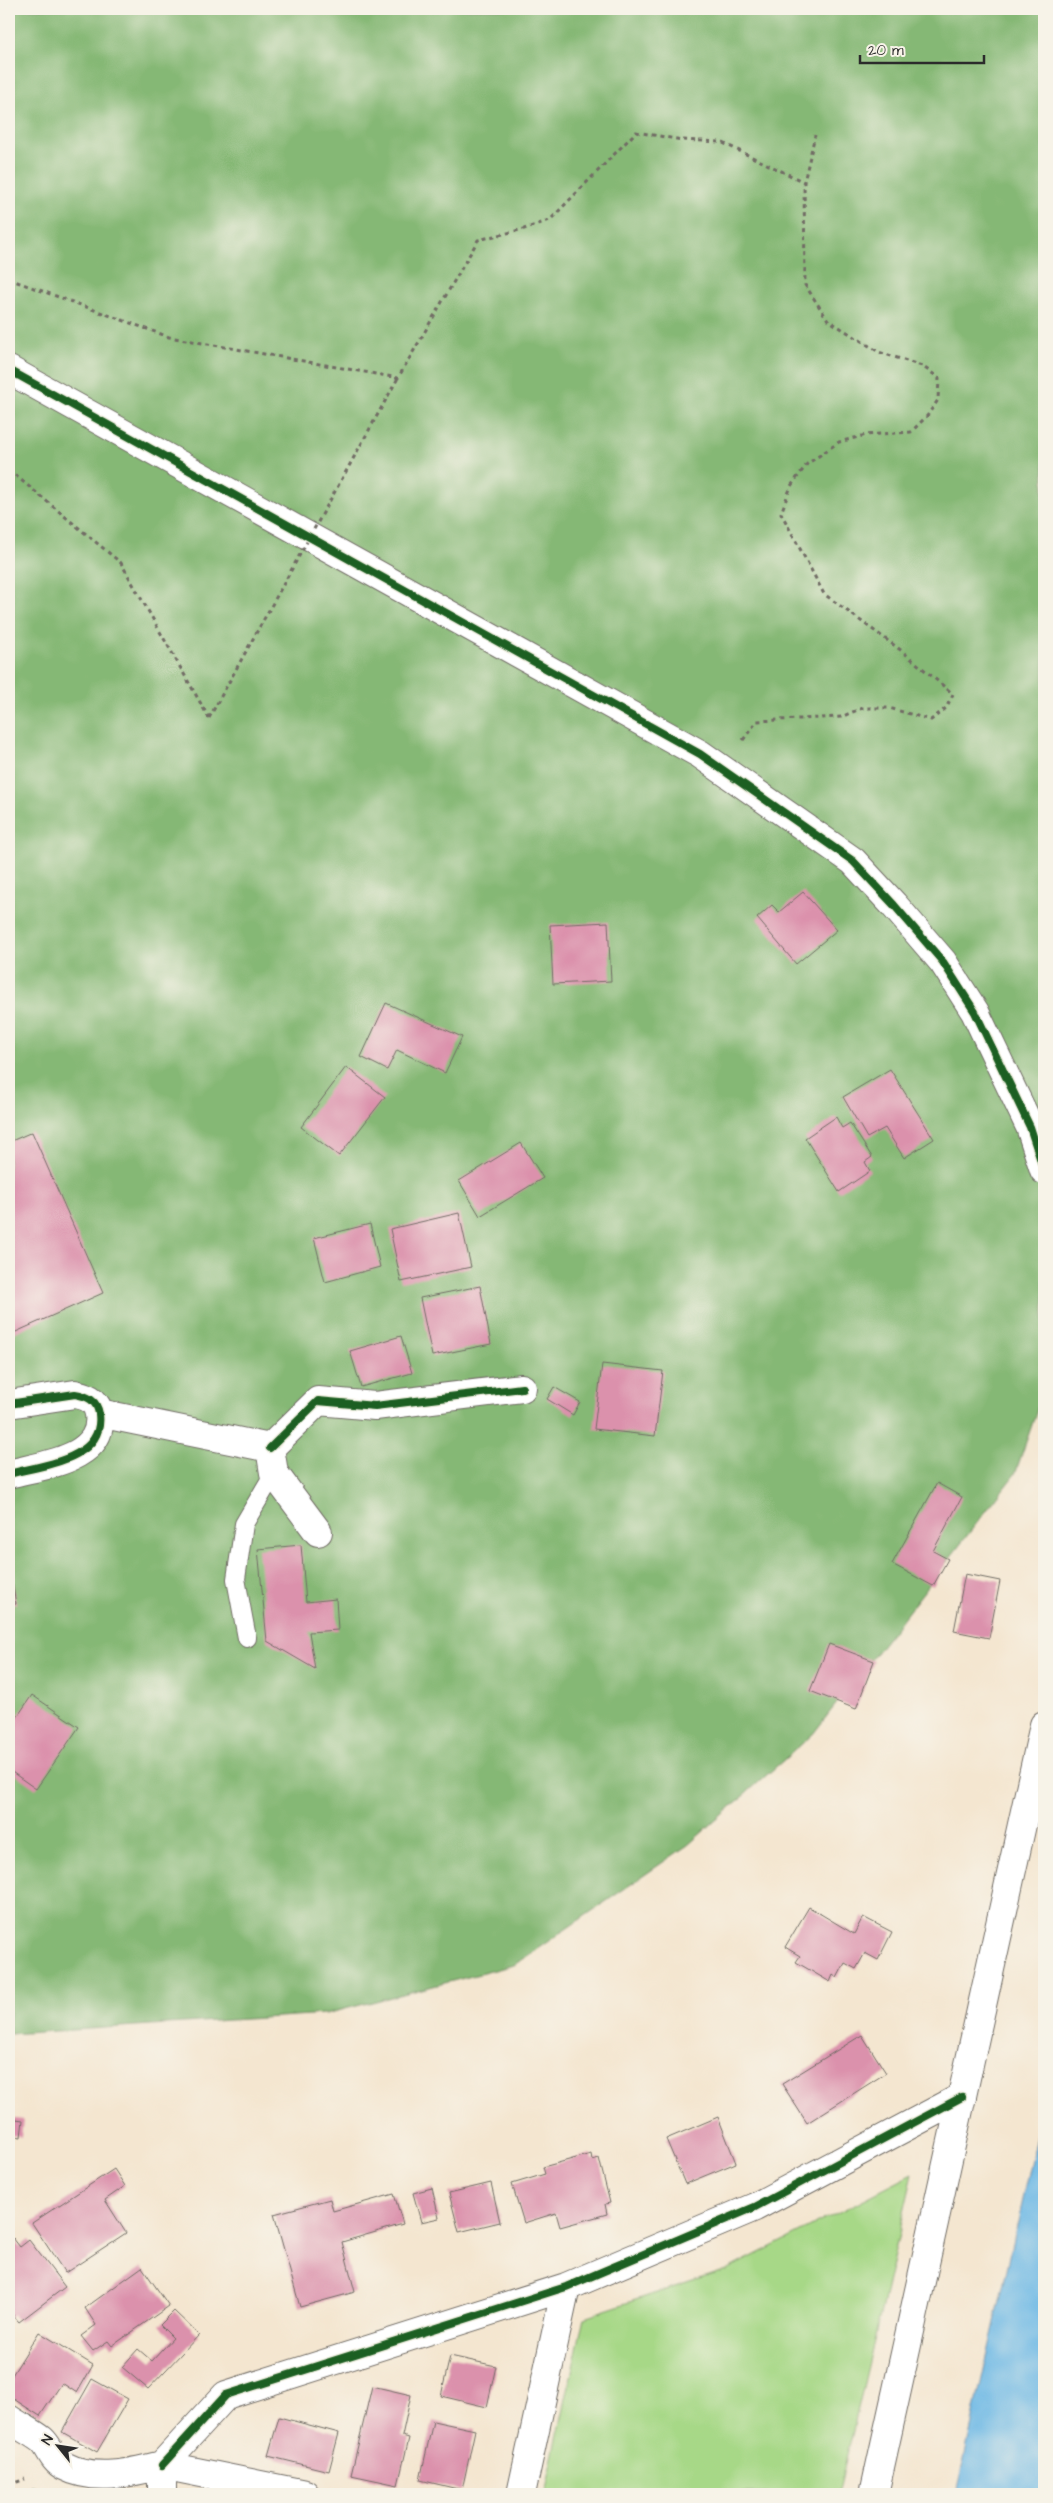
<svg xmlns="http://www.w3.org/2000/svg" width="1053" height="2503" font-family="'Architects Daughter',sans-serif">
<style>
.green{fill:#a7d887;stroke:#698259}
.forest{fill:#85b874;stroke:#587250}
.water{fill:#6cb8e5;stroke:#4c7288}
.building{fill:#db91ac}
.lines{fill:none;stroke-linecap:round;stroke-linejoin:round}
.service-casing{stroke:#716c65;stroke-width:20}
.minor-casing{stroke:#716c65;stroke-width:30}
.tertiary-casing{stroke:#716c65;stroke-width:30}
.path{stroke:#716c65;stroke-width:3;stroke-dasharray:4 4;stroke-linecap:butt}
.service{stroke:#fff;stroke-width:18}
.minor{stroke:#fff;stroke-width:28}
.tertiary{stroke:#fff;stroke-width:28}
.path-bridge{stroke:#716c65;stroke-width:3;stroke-dasharray:4 4;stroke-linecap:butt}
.cycleway-casing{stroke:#f7f3e8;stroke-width:11}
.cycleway{stroke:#1b5e20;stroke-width:8}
</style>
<rect width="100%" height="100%" fill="#f7f3e8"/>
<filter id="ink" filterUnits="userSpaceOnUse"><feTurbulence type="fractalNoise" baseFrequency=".02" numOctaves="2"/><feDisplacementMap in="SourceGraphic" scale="10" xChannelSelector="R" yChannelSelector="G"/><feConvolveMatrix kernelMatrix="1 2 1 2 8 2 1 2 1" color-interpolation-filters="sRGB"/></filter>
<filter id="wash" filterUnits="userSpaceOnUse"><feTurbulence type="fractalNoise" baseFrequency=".0096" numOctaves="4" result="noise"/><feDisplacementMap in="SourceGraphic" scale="20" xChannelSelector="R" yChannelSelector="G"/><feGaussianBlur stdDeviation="1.12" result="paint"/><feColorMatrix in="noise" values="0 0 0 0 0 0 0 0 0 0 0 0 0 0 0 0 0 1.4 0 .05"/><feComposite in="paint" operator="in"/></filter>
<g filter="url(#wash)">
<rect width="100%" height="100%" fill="#f4e6d0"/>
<path class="green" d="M913,2174L838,2494H545L584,2317L726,2270Z"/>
<path class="forest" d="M9,9H1044V1390L1015,1474L813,1734L688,1845L514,1965L326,2014L9,2034Z"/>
<path class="water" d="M1044,2106V2494H956Z"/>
<g id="blocks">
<path class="building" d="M803,892L837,930L796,964L757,918L772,905L779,912Z
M608,922L611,981L553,984L550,925Z
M386,1003L462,1037L445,1073L397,1050L387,1070L361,1057Z
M346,1067L385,1097L339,1156L301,1127Z
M890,1069L934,1139L904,1158L885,1128L867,1138L843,1097Z
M836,1117L842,1128L850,1123L872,1157L865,1162L870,1171L839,1192L805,1138Z
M32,1132L103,1293L9,1335V1142Z
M521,1143L543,1178L480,1216L459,1181Z
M459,1213L471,1267L401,1282L390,1229Z
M370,1224L380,1267L325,1282L314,1238Z
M480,1286L491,1344L432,1356L420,1298Z
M401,1336L412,1373L361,1387L350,1351Z
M602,1364L663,1371L655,1436L594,1429Z
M554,1387L580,1402L573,1415L547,1399Z
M937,1483L962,1497L933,1551L948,1559L933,1586L892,1564Z
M301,1545L306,1602L336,1599L338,1630L309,1632L315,1669L267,1641L258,1549Z
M965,1574L1000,1581L989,1638L954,1631Z
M9,1575H11L16,1604L9,1605Z
M829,1644L874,1661L856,1709L810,1691Z
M32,1695L79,1727L36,1789L9,1770V1729Z
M809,1907L854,1934L863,1917L892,1932L878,1960L865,1953L856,1969L845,1963L837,1978L833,1975L830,1982L796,1962L800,1956L785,1947Z
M862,2035L886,2073L807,2123L782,2084Z
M718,2117L736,2163L685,2184L666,2139Z
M9,2118L23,2120L21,2137L9,2135Z
M591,2154L592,2160L599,2158L610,2203L605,2204L607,2214L560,2227L556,2213L524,2223L512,2184L545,2174L543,2167Z
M114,2169L125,2186L105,2200L126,2233L65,2273L32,2223Z
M491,2183L500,2222L459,2232L449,2193Z
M432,2188L439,2218L421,2222L413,2193Z
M394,2194L403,2224L342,2242L355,2292L300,2307L274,2214L330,2199L333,2211Z
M13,2238L20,2247L29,2240L65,2287L19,2322L13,2315L9,2319V2242Z
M142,2267L169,2306L112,2346L108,2341L93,2351L81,2336L96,2325L85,2308Z
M174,2311L199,2335L148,2389L122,2367L138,2349L152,2361L173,2338L160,2325Z
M39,2332L93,2365L77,2393L62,2383L40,2416L9,2396V2380Z
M450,2356L496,2366L487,2407L441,2396Z
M92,2379L128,2399L97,2452L62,2432Z
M372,2386L411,2395L402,2436L409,2438L398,2485L351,2475Z
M279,2417L339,2433L329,2471L268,2456Z
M433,2421L475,2430L462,2490L420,2480Z
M32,2489L66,2493L65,2494H31Z"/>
</g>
</g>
<g filter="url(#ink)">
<use href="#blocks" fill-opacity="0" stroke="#716c65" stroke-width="1"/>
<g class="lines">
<g class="service-casing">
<path id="service" d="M247,1638L236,1579L244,1524L274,1473"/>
</g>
<g class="minor-casing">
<path id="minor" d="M9,1404L75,1394C87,1396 97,1400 99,1414C105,1460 41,1465 9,1474
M99,1413L270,1448
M270,1448L318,1401L375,1406L522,1388
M270,1448L274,1473L318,1532
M9,2419C19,2426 32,2432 42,2440C50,2447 52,2460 64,2466C95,2482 130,2473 162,2465V2494
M162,2465L226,2395L566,2287L755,2207L962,2097
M162,2465L305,2494
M521,2494L566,2287"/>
</g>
<g class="tertiary-casing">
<path id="tertiary" d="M9,370L700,754L853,861L894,905L943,962L975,1012L1030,1127L1044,1170
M874,2494L1044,1725"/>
</g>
<path class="path" d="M9,279L169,337L398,378L478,240L524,229L550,220L636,132L682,140L721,142L804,182
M9,470L121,563L209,718
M743,740L757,721L841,717L862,708H889L931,720L946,708L953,694L902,651L824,594L781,513L791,486L807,464L839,442L866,435L911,432L927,416L938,400L939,378L922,366L879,352L828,320L805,285L804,182L815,135
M9,2485L25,2479"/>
<use href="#service" class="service"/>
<use href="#minor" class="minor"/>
<use href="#tertiary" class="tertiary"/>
<path class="path-bridge" d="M209,718L398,378"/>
<g class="cycleway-casing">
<path id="cycleway" d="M9,370L700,754L853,861L894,905L943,962L975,1012L1030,1127L1044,1170
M9,1404L75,1394C87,1396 97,1400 99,1414C105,1460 41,1465 9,1474
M270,1448L318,1401L375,1406L522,1388
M162,2465L226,2395L566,2287L755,2207L962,2097"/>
</g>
<use href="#cycleway" class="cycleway"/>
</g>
</g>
<rect width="1053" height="2503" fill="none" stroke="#f7f3e8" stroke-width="30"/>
<g transform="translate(58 2446) rotate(300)" stroke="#f7f3e8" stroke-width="4" paint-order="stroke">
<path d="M0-4L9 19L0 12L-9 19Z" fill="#2b2b2b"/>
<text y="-8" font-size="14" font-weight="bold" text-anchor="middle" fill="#2b2b2b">N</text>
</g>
<path d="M860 55v8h124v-8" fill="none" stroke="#2b2b2b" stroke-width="2.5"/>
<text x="868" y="55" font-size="15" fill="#2b2b2b" stroke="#f7f3e8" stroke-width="4" paint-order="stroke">20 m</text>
</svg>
